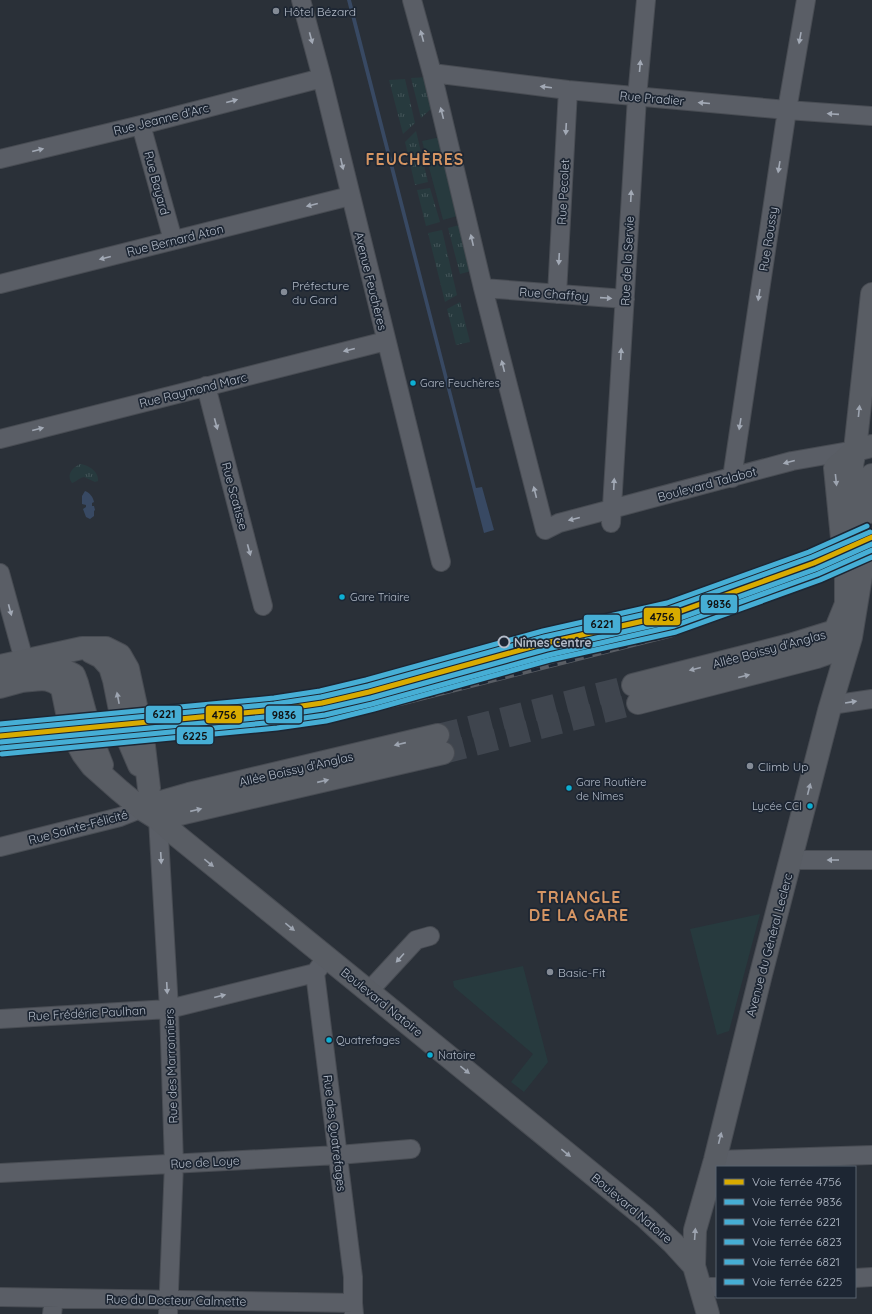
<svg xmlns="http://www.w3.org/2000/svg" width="872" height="1314" font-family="Quicksand,sans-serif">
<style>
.grass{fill:url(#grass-tufts)}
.park{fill:#273a3e}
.water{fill:#384963}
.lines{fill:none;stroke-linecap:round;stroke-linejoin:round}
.secondary-tunnel{stroke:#3f454e;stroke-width:22;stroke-dasharray:22 11;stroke-linecap:butt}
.street-casing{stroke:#484c53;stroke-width:20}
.secondary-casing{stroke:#484c53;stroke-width:24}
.street{stroke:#5a5e66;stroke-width:18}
.secondary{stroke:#595d64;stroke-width:22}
.rail-casing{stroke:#595d64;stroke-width:4.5}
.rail{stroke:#1d2633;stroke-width:3;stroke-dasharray:9;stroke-linecap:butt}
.rail-1-casing{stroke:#1d2633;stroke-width:8}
.rail-2-casing{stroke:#1d2633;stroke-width:8}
.rail-3-casing{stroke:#1d2633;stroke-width:8}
.rail-4-casing{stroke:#1d2633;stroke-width:8}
.rail-5-casing{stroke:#1d2633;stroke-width:8}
.rail-6-casing{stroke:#1d2633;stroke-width:8}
.rail-1{stroke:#d8ab00;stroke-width:5}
.rail-2{stroke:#46aed5;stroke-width:5}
.rail-3{stroke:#46aed5;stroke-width:5}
.rail-4{stroke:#46aed5;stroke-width:5}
.rail-5{stroke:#46aed5;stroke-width:5}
.rail-6{stroke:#46aed5;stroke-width:5}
.oneway{fill:#a2a9b5}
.oneway2{fill:#9da4b0}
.poi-dot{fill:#848b96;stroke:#1d2633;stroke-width:1.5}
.bus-dot{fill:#0dafd3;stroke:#1d2633;stroke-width:1.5}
.stop-dot{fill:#1d2633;stroke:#b4bcc9;stroke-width:2}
.labels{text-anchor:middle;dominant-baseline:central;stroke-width:3.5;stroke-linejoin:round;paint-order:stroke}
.bus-label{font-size:11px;fill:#b4bcc9;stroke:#1d2633;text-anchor:start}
.poi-label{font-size:12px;fill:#b4bcc9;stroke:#1d2633;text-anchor:start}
.street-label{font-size:12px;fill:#b4bcc9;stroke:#1d2633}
.stop-label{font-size:12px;font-weight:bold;fill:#b4bcc9;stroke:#1d2633;text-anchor:start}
.district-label{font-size:16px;font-weight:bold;letter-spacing:1px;fill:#d59563;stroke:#1d2633}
.line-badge{stroke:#1d2633;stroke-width:1.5}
.pale-badge-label{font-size:11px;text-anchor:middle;font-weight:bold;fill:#111}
</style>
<defs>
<pattern id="grass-tufts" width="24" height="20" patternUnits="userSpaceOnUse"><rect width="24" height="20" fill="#273a3e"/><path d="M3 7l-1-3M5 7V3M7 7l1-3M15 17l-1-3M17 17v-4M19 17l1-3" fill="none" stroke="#445559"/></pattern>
</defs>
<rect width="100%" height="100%" fill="#2a3038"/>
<path class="grass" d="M428,77L434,106L421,118L411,78Z
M405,79L415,123L403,134L389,80Z
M416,131L428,182L415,185L405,142Z
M430,188L440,222L426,226L417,190Z
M463,224L475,270L460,274L448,228Z
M442,230L457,295L445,302L428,233Z
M460,302L470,342L456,345L447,309Z
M80,464C88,465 99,471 98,481L95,482L84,477C79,478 76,482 72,483C66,475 72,468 80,464Z"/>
<path class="park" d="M440,137L461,215L443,220L422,141Z
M760,914L729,1031L717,1035L690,929Z
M523,966L548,1062L524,1092L511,1082L533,1054L454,987L453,981Z"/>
<path class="water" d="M347,0H351L476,488L482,487L494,530L484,533Z
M85,491C90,493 93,497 94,502L92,503V506H94L95,510L94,511V516L90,519L86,517L83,509L86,507V505L82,504V496Z"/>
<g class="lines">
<path class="secondary-tunnel" d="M438,735L633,685
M443,753L638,703"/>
<g class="street-casing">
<path id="street" d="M301,0L322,78L441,562
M412,0L432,73L483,288L545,530L559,523L792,461L855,450
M432,73L568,90L787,110L872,116
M141,125L173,240
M0,159L141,125L322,78
M0,284L350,196
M483,288L625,299
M557,294L568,90
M206,386L263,606
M0,439L386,341
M732,478L787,110L806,0
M611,523L637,97L646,0
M0,573L24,660
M831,705L872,699
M158,819L169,1009L174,1164L168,1314
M0,847L120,817L153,804
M791,860H872
M327,957L315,973L353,1277V1303L354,1314
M369,991L416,940L430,936
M0,1019L169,1009L315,973
M715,1160L872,1155
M0,1173L338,1155L411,1149
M855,1278L872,1277
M700,1287H717
M0,1297L353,1303
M52,1314L54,1298"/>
</g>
<g class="secondary-casing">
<path id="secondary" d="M870,512C868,499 865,487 872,475
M91,652L101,657L110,667L114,680L124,730L139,765
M0,666L82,648H106L120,655L128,669L143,738L149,788
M22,681C38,680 49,675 62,688L71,732L83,754L92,766L119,790L142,809L158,819L176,835L351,977L645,1217L673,1243L694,1266
M633,685L790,645L835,631L846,604V578L835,468L855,450L872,446
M0,687L22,681L30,676L55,670L68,672L74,675L77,683L93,742L102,765
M638,703L817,657L834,651L851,637
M154,804L189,794L438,735
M158,819L443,753
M708,1314L694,1266L695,1230L715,1160L761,974L829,711L851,637L861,576V558L852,465L855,450L872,294"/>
</g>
<use href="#street" class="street"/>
<use href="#secondary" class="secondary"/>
<g class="rail-casing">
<path id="rail" d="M105,726L157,723H244L302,720L357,713L403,703L672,635L765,601L794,587L872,542"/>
</g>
<use href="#rail" class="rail"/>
<g class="rail-1-casing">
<path id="rail-1" d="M0,736L275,710L322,703L369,692L546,643L670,615L814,563L872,537"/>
</g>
<g class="rail-2-casing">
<path id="rail-2" d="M1,742L276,716L323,709L371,698L547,649L672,621L816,569L872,544"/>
</g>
<g class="rail-3-casing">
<path id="rail-3" d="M0,730L274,704L321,697L368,686L544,637L668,609L812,557L870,532"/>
</g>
<g class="rail-4-casing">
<path id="rail-4" d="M1,748L276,722L325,715L372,704L549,655L674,626L818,574L872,550"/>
</g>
<g class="rail-5-casing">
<path id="rail-5" d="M0,724L274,698L320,691L366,680L543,631L667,603L809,552L867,526"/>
</g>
<g class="rail-6-casing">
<path id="rail-6" d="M2,754L277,728L326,721L374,709L550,660L676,632L820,580L872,557"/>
</g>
<use href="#rail-1" class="rail-1"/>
<use href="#rail-2" class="rail-2"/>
<use href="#rail-3" class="rail-3"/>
<use href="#rail-4" class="rail-4"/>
<use href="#rail-5" class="rail-5"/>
<use href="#rail-6" class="rail-6"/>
</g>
<defs><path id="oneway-solid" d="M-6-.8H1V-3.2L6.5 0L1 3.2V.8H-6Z"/></defs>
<g class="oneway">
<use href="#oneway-solid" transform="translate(422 36) rotate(-105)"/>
<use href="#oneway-solid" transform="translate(311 38) rotate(75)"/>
<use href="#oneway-solid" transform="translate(800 38) rotate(100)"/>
<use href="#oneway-solid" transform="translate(640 66) rotate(-85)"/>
<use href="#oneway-solid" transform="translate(546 87) rotate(-173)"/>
<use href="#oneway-solid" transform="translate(232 101) rotate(-15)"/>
<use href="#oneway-solid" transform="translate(704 103) rotate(-175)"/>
<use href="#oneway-solid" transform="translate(442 113) rotate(-104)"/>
<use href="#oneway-solid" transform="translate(833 114) rotate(-176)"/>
<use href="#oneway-solid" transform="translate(566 129) rotate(93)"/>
<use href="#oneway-solid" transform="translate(38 150) rotate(-14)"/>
<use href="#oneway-solid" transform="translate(342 164) rotate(77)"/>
<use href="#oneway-solid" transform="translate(779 167) rotate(99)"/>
<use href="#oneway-solid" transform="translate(631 196) rotate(-87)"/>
<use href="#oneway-solid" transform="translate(312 205) rotate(166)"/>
<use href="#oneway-solid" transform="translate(472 240) rotate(-103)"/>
<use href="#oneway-solid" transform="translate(105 258) rotate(166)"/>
<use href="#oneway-solid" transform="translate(559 259) rotate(93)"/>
<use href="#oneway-solid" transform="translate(759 295) rotate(99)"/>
<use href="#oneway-solid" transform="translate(606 298) rotate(4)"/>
<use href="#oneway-solid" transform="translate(349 350) rotate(166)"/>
<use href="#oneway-solid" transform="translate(621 354) rotate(-87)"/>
<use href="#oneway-solid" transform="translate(503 366) rotate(-104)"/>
<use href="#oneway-solid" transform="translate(216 424) rotate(75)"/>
<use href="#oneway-solid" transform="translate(740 424) rotate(99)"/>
<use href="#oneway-solid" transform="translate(38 429) rotate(-14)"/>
<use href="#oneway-solid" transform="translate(789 462) rotate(165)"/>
<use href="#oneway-solid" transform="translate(614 484) rotate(-87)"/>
<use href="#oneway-solid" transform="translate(535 492) rotate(-104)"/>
<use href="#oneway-solid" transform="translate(574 519) rotate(166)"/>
<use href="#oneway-solid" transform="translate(249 550) rotate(75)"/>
<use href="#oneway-solid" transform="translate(10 610) rotate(75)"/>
<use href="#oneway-solid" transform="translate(851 702) rotate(-9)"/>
<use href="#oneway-solid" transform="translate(161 858) rotate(87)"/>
<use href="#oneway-solid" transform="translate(833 860) rotate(-180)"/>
<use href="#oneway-solid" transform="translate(400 958) rotate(132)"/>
<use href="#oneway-solid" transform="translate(167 988) rotate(87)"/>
<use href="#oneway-solid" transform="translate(220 996) rotate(-14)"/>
</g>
<g class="oneway2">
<use href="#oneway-solid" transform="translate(859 411) rotate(-84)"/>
<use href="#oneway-solid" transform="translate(836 480) rotate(84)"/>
<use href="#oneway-solid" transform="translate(695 669) rotate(166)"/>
<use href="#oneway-solid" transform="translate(744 676) rotate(-14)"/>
<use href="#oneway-solid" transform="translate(118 698) rotate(-101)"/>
<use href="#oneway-solid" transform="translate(400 744) rotate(167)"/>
<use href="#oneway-solid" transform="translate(323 781) rotate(-13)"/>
<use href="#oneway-solid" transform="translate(809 789) rotate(-76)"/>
<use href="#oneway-solid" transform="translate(196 810) rotate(-13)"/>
<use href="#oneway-solid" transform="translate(209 863) rotate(39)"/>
<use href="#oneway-solid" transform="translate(290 927) rotate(39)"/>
<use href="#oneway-solid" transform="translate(465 1070) rotate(39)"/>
<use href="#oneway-solid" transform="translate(720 1138) rotate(-76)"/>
<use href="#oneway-solid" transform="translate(566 1153) rotate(39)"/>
<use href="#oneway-solid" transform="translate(695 1234) rotate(-86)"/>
</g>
<g class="poi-dot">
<circle cx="276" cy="11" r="4"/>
<circle cx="284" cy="292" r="4"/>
<circle cx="750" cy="766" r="4"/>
<circle cx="550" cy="972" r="4"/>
</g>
<g class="bus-dot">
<circle cx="413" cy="383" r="3.5"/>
<circle cx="342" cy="597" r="3.5"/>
<circle cx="569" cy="788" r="3.5"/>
<circle cx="810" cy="806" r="3.5"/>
<circle cx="329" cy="1040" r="3.5"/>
<circle cx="430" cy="1055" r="3.5"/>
</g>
<circle class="stop-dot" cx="504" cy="642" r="5.5"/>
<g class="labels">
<g class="bus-label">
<text x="420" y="383">Gare Feuchères</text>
<text x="350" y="597">Gare Triaire</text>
<text x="576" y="782">Gare Routière<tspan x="576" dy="14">de Nîmes</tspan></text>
<text x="802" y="806" text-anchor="end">Lycée CCI</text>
<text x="336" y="1040">Quatrefages</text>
<text x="438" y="1055">Natoire</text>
</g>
<g class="poi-label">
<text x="284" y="11">Hôtel Bézard</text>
<text x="292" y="285">Préfecture<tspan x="292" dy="14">du Gard</tspan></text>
<text x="758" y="766">Climb Up</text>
<text x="558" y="972">Basic-Fit</text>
</g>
<g class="street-label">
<text transform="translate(652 98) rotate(5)">Rue Pradier</text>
<text transform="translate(161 119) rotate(-14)">Rue Jeanne d'Arc</text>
<text transform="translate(157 183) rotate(75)">Rue Bayard</text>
<text transform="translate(563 192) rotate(-87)">Rue Pecolet</text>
<text transform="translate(768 239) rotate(-81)">Rue Roussy</text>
<text transform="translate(175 240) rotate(-14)">Rue Bernard Aton</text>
<text transform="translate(627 261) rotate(-87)">Rue de la Servie</text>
<text transform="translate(371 281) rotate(76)">Avenue Feuchères</text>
<text transform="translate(554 294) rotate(4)">Rue Chaffoy</text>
<text transform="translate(193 390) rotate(-14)">Rue Raymond Marc</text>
<text transform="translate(707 484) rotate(-15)">Boulevard Talabot</text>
<text transform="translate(235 496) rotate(75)">Rue Scatisse</text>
<text transform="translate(769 649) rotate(-15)">Allée Boissy d'Anglas</text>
<text transform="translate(296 769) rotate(-13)">Allée Boissy d'Anglas</text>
<text transform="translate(78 827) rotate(-15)">Rue Sainte-Félicité</text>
<text transform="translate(769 945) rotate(-75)">Avenue du Général Leclerc</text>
<text transform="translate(382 1002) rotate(39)">Boulevard Natoire</text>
<text transform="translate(87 1013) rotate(-3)">Rue Frédéric Paulhan</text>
<text transform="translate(171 1066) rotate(-92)">Rue des Marronniers</text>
<text transform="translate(335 1133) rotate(83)">Rue des Quatrefages</text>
<text transform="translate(205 1162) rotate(-3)">Rue de Loye</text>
<text transform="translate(632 1208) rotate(40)">Boulevard Natoire</text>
<text transform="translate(176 1300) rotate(1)">Rue du Docteur Calmette</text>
</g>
<g class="stop-label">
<text x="514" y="642">Nîmes Centre</text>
</g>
<g class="district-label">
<text x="415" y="159">FEUCHÈRES</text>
<text x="579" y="897">TRIANGLE<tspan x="579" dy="18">DE LA GARE</tspan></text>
</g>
</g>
<g class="line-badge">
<rect x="700" y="594" width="38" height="20" rx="4" fill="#46aed5"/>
<rect x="643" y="607" width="38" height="19" rx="4" fill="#d8ab00"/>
<rect x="583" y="614" width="38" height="20" rx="4" fill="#46aed5"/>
<rect x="145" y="705" width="37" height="19" rx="4" fill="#46aed5"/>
<rect x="265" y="705" width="38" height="19" rx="4" fill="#46aed5"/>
<rect x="205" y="705" width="38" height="19" rx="4" fill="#d8ab00"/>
<rect x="176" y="726" width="38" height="19" rx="4" fill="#46aed5"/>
</g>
<g class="pale-badge-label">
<text x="719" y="608">9836</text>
<text x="662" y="621">4756</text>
<text x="602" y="628">6221</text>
<text x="164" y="718">6221</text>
<text x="284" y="719">9836</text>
<text x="224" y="719">4756</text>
<text x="195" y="740">6225</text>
</g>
<rect x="716" y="1166" width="140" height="132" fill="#1d2633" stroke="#59626f"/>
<rect x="724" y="1179" width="20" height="6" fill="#d8ab00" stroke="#59626f"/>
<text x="752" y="1186" font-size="12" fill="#b4bcc9">Voie ferrée 4756</text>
<rect x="724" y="1199" width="20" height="6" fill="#46aed5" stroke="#59626f"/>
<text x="752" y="1206" font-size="12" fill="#b4bcc9">Voie ferrée 9836</text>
<rect x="724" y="1219" width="20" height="6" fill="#46aed5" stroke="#59626f"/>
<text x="752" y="1226" font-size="12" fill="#b4bcc9">Voie ferrée 6221</text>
<rect x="724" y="1239" width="20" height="6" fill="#46aed5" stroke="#59626f"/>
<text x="752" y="1246" font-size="12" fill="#b4bcc9">Voie ferrée 6823</text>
<rect x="724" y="1259" width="20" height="6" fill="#46aed5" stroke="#59626f"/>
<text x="752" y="1266" font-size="12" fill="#b4bcc9">Voie ferrée 6821</text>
<rect x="724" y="1279" width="20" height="6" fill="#46aed5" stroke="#59626f"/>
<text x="752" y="1286" font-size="12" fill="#b4bcc9">Voie ferrée 6225</text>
</svg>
